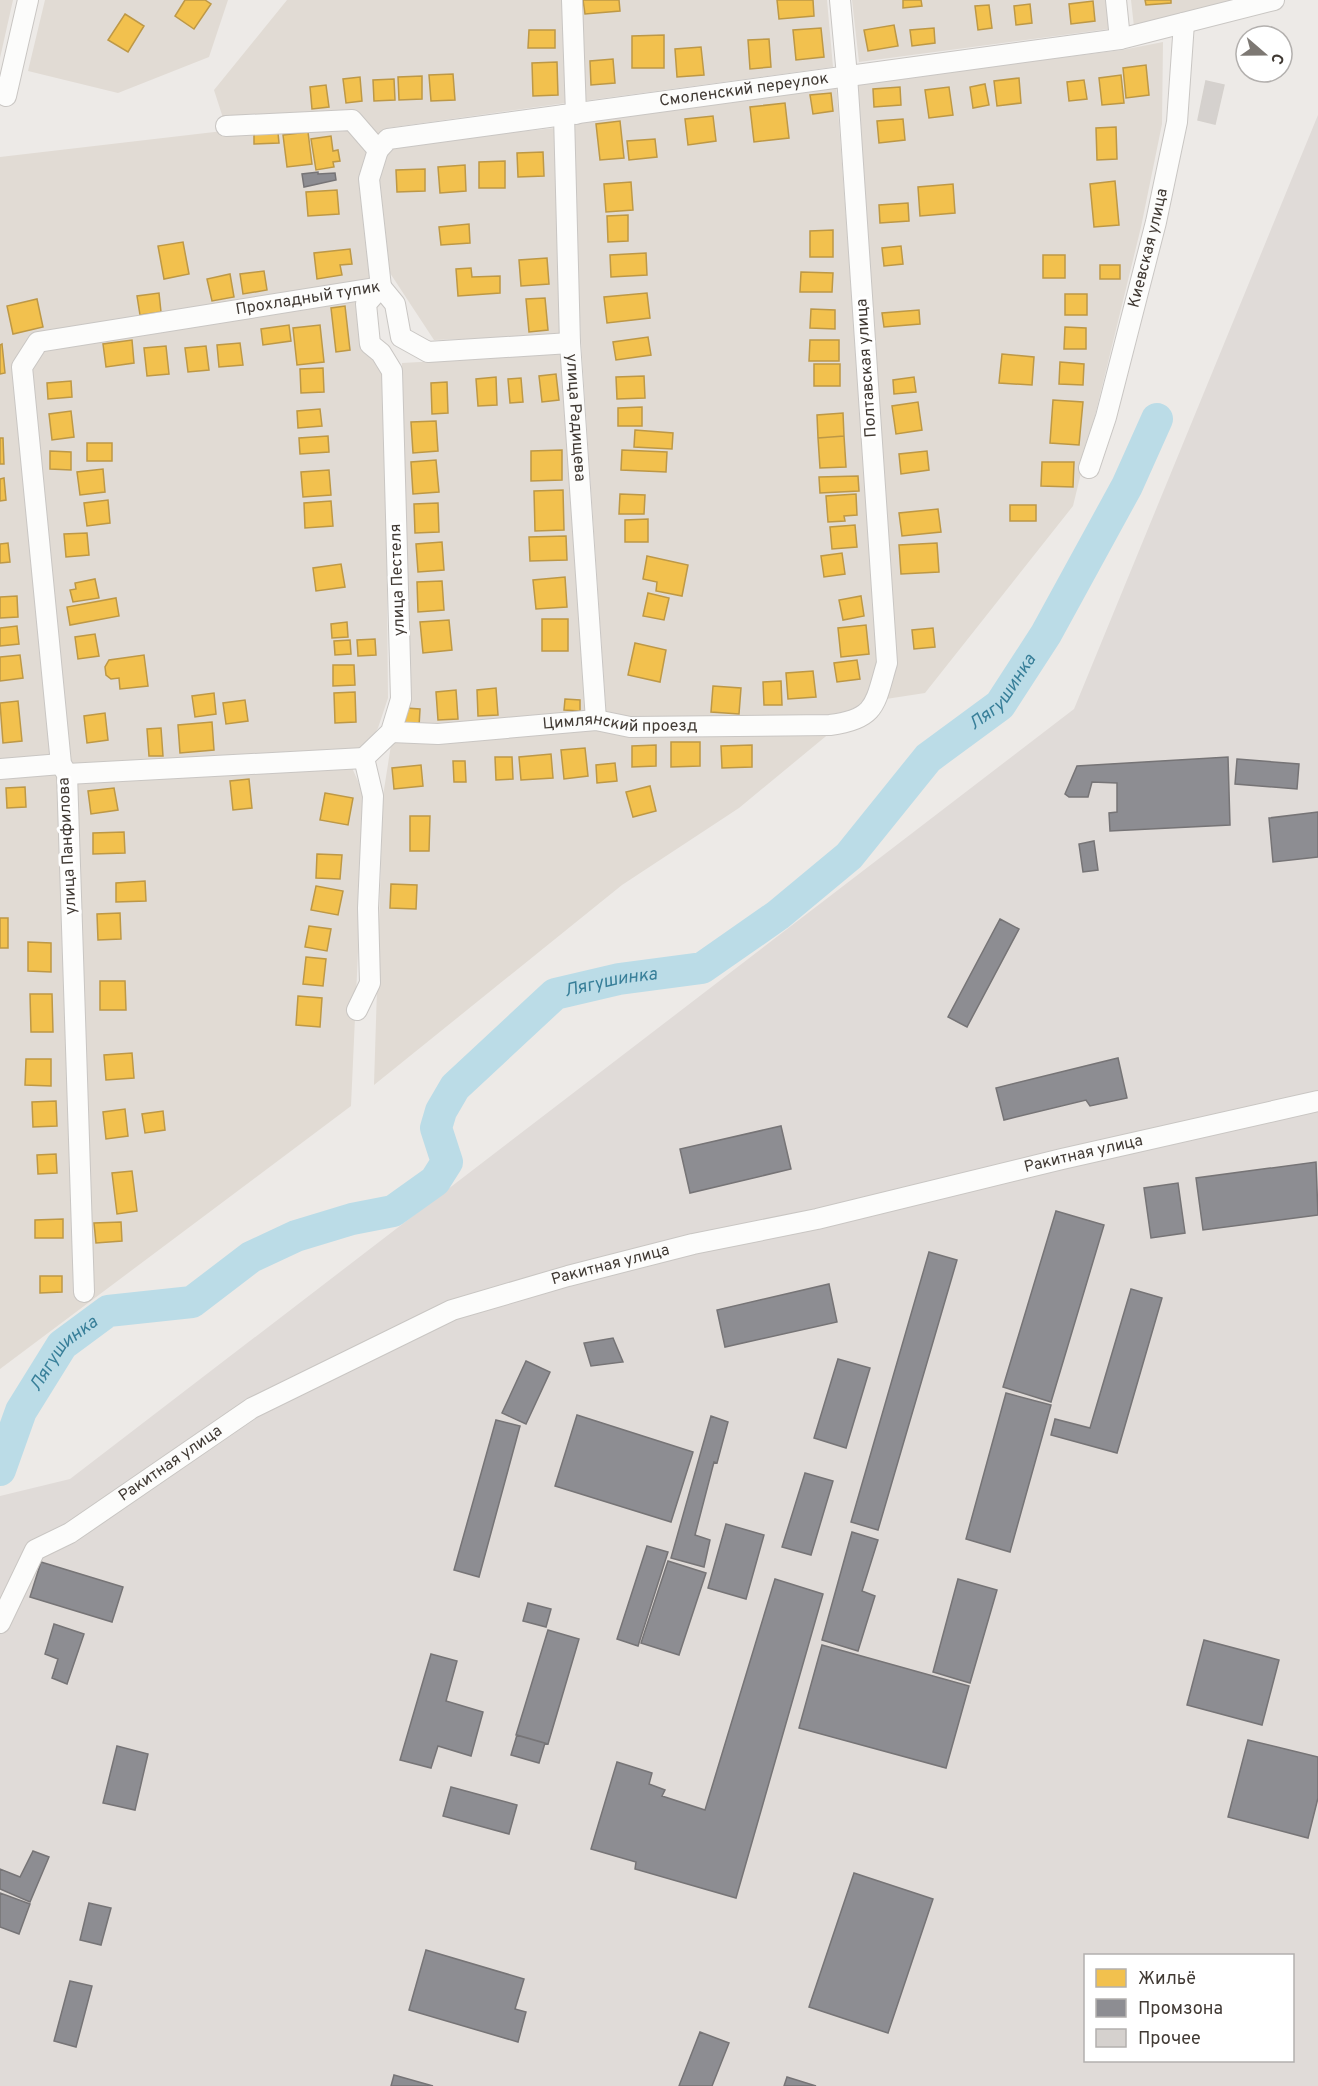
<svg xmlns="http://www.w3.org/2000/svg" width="1318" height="2086" font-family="Overpass,sans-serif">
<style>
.residential{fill:#e1dbd4}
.industrial{fill:#e0dbd8;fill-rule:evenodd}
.homes{fill:#f2c14e;stroke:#bd9846;stroke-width:1.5}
.industry{fill:#8d8d92;stroke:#767476;stroke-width:1.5}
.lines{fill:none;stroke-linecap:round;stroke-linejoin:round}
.river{stroke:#bbdce7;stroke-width:32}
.building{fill:#d5d1ce;stroke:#d5d1cd;stroke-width:1.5}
.minor-casing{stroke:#c9c6c3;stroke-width:22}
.minor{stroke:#fcfcfb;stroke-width:20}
.labels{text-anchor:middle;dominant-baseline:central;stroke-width:6;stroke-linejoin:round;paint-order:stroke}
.street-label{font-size:16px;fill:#413a34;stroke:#fff}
.water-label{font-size:18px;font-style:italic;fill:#387f99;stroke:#fff}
</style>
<rect width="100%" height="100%" fill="#edeae7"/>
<path class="residential" d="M0,0H13L0,58Z
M45,0H228L209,57L118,93L28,71Z
M287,0H563L566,103L387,128L377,136L355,114L223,118L214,90Z
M580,0H827L833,67L583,101Z
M852,0H1106L1109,29L859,62Z
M1131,0H1242L1134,27Z
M1163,42L1162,124L1141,227L1073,506L925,693L886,699L857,83L1122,50Z
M836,83L879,662L867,696L854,710L828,718L630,717L606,711L581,341L571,121Z
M347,126L370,150L371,275L357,301L362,345L385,376L388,698L378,728L353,770L365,797L351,1106L0,1369V157L223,131Z
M555,128L561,336L434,340L388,270L378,184L383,159L392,145Z
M562,354L590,726L831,732L739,808L622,885L374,1085L383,796L391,745L408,696L402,363Z"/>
<path class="industrial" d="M1318,115V2086H0V1496L70,1479L1074,709ZM1086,1956H1292V2060H1086Z"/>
<path class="homes" d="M185,0H205L211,4L194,29L175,16Z
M583,0H619L620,11L585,14Z
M777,0H813L814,16L779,19Z
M903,0H921L922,6L903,8Z
M1145,0H1171V3L1146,5Z
M1093,1L1095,21L1071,24L1069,4Z
M1030,4L1032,23L1016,25L1014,6Z
M989,5L992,28L978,30L975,6Z
M125,14L144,26L128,52L108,40Z
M894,25L898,46L868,51L864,30Z
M821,28L824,57L796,60L793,30Z
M934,28L935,43L912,46L910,30Z
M529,30H555V48H528Z
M664,35V68H632V36Z
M769,39L771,67L750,69L748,40Z
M701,47L704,75L677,77L675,49Z
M613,59L615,83L591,85L590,61Z
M557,62L558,95L533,96L532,63Z
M1146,65L1149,95L1126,98L1123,68Z
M453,74L455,100L431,101L429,75Z
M1121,75L1124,103L1102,105L1099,78Z
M422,76V99L399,100L398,77Z
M360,77L362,101L346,103L343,79Z
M1019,78L1021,103L997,106L994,81Z
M394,79L395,100L374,101L373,80Z
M1084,80L1087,99L1069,101L1067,82Z
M985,84L989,105L973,108L970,87Z
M326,85L329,107L312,109L310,87Z
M900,87L901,105L874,107L873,89Z
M949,87L953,115L929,118L925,90Z
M831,93L833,111L813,114L810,95Z
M785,103L789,138L754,142L750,107Z
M713,116L716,141L688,145L685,119Z
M903,119L905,140L879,143L877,121Z
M620,121L624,158L600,160L596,124Z
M1116,127L1117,159L1097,160L1096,128Z
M308,132L312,164L287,167L283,135Z
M278,133L279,143L254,144V134Z
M331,136L333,151L338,150L340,161L333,162L334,167L316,170L311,139Z
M655,139L657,157L629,160L627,141Z
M543,152L544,176L518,177L517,153Z
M505,161V188H479V162Z
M465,165L466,191L440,193L438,167Z
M425,169V191L397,192L396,170Z
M1115,181L1119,225L1094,227L1090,184Z
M631,182L633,210L606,212L604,184Z
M953,184L955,213L920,216L918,187Z
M337,190L339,214L308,216L306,192Z
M908,203L909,221L880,223L879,205Z
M628,215V241L608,242L607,216Z
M469,224L470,243L441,245L439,227Z
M833,230V257H810V231Z
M183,242L189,274L164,279L158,246Z
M901,246L903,264L884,266L882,248Z
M350,249L352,264L340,265L342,275L317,279L314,253Z
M646,253L647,275L611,277L610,255Z
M1043,255H1065V278H1043Z
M547,258L549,284L521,286L519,260Z
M1100,265H1120V279H1100Z
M471,268L472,277L500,276V293L458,296L456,269Z
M264,271L267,290L243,294L240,274Z
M801,272L833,273L832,292H800Z
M230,274L234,297L212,301L207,279Z
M159,293L161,312L140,315L137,296Z
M647,293L650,318L607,323L604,297Z
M1065,294H1087V315H1065Z
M545,298L548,330L529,332L526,299Z
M37,299L43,327L13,334L7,306Z
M345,306L350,350L336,352L331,308Z
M811,309L835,310V329L810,328Z
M919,310L920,324L884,327L882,313Z
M289,325L291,341L263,345L261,329Z
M320,325L324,362L297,365L293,328Z
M1065,327L1086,328V349H1064Z
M648,337L651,355L616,360L613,342Z
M132,340L134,363L106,367L103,344Z
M810,340H839V361H809Z
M240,343L243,365L219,367L217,345Z
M2,344L5,373L0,374V345Z
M166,346L169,374L147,376L144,348Z
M206,346L209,370L188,372L185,348Z
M1002,354L1034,357L1032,385L999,383Z
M1060,362L1084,364L1083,385L1059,384Z
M814,364H840V386H814Z
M323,368L324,392L301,393L300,369Z
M556,374L559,400L542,402L539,376Z
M644,376L645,398L617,399L616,377Z
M496,377L497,405L478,406L476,379Z
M914,377L916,392L894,394L893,380Z
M521,378L523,402L510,403L508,379Z
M71,381L72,397L48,399L47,383Z
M447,382L448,413L432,414L431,383Z
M1053,400L1083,402L1079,445L1050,443Z
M918,402L922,430L896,434L892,406Z
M642,407V426H618V408Z
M320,409L322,426L298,428L297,411Z
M71,411L74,437L52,440L49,414Z
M843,413L844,436L818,438L817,415Z
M436,421L438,451L413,453L411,422Z
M635,430L673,433L672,449L634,447Z
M328,436L329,452L300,454L299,438Z
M844,436L846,467L820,468L818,438Z
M0,438H3L4,464H0Z
M87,443H112V461H87Z
M562,450V480L531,481V451Z
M622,450L667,452L666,472L621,470Z
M50,451L71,452V470L50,469Z
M927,451L929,470L901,474L899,454Z
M436,460L439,492L413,494L411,462Z
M1042,462H1074L1073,487L1041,486Z
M103,469L105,492L80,495L77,472Z
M329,470L331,495L303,497L301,472Z
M858,476L859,491L820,493L819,477Z
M4,478L6,500L0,501V479Z
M563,490L564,530L535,531L534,491Z
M620,494L645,495L644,514H619Z
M856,494L857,515L844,516L845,521L828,522L826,496Z
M108,500L110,523L87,526L84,503Z
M331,501L333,526L305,528L304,503Z
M438,503L439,532L415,533L414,504Z
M1010,505H1036V521H1010Z
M938,509L941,532L902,536L899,513Z
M648,519V542H625V520Z
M855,525L857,547L832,549L830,527Z
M87,533L89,555L66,557L64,534Z
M566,536L567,560L530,561L529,537Z
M442,542L444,570L418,572L416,544Z
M8,543L10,562L0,563V544Z
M937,543L939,572L901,574L899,545Z
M842,553L845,574L824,577L821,556Z
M647,556L688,565L682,596L656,591L657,582L643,579Z
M341,564L345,587L316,591L313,568Z
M565,577L567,607L536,609L533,580Z
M95,579L99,598L73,602L70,590L76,589L75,583Z
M442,581L444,610L418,612L417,582Z
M648,593L669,598L664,620L643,616Z
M17,596L18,617L0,618V597Z
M861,596L864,616L843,620L839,600Z
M116,598L119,616L70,625L67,607Z
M542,619H568V651H542Z
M449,620L452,650L423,653L420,622Z
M347,622L348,637L332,638L331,624Z
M866,625L869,654L841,657L838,628Z
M17,626L19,644L0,646V628Z
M933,628L935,647L914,649L912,630Z
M95,634L99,656L78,659L75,637Z
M375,639L376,655L358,656L357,640Z
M350,640L351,654L335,655L334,641Z
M635,643L666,650L660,682L628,675Z
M20,655L23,678L0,681V657Z
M144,655L148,686L120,689L119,678L111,679L106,675L105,667L109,660Z
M857,660L860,679L837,682L834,663Z
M333,665H354L355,685L333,686Z
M813,671L816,697L788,699L786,673Z
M781,681L782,705H764L763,682Z
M713,686L741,688L739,714L711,712Z
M496,688L498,715L478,716L477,690Z
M456,690L458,719L438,720L436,692Z
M355,692L356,722L335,723L334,693Z
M214,693L216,714L195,717L192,696Z
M565,699L580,700V711L564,710Z
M245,700L248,721L226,724L223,703Z
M18,701L22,741L3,743L0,703Z
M406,708L420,709L419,727L405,726Z
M105,713L108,740L87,743L84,716Z
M212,722L214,750L180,753L178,725Z
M161,728L163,756H149L147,729Z
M671,742H700V766L671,767Z
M656,745V766L632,767V746Z
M752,745V767L722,768L721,746Z
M585,748L588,776L564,779L561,750Z
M551,754L553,778L521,780L519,757Z
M495,757H512L513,779L496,780Z
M453,761H465L466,782H454Z
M615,763L617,781L597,783L596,765Z
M421,765L423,786L394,789L392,768Z
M249,779L252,808L233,810L230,781Z
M650,786L656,811L633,817L626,792Z
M25,787L26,807L7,808L6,788Z
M114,788L118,810L91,814L88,791Z
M325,793L353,798L348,825L320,820Z
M410,816H430L429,851H410Z
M124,832L125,853L93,854V833Z
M317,854L342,855L340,879L316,878Z
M145,881L146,901L116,902V883Z
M391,884L417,885L416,909L390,908Z
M316,886L343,891L338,915L311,910Z
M120,913L121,939L98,940L97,914Z
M0,918H8V948H0Z
M309,926L331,929L327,951L305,947Z
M28,942L51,943V972L28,971Z
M306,957L326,959L323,986L303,984Z
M100,981H125L126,1010H100Z
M30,994H52L53,1032H31Z
M298,996L322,998L320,1027L296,1025Z
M132,1053L134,1078L106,1080L104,1055Z
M26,1059H51V1086L25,1085Z
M56,1101L57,1126L33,1127L32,1102Z
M125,1109L128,1136L106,1139L103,1112Z
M163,1111L165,1130L145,1133L142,1114Z
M56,1154L57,1173L38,1174L37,1155Z
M132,1171L137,1211L117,1214L112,1173Z
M63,1219V1238H35V1220Z
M121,1222L122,1241L96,1243L94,1223Z
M40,1276H62V1292L40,1293Z"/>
<path class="industry" d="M318,172V174L335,173L336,180L304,187L302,174Z
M1228,757L1230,825L1110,831L1109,813L1117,812V783L1092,782L1088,797H1069L1065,794L1077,766Z
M1237,759L1299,764L1297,789L1235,784Z
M1318,812V857L1273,862L1269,818Z
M1094,841L1098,870L1083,872L1079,844Z
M1000,919L1019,929L967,1027L948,1017Z
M1118,1058L1127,1098L1090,1106L1086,1100L1004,1120L996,1088Z
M781,1126L791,1169L690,1193L680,1149Z
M1316,1162L1318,1215L1203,1230L1196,1178Z
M1178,1183L1185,1233L1151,1238L1144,1188Z
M1056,1211L1104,1225L1051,1402L1003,1387Z
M929,1252L957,1260L878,1530L851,1522Z
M829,1284L837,1322L725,1347L717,1310Z
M1131,1289L1162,1298L1117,1453L1051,1435L1055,1419L1090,1428Z
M613,1338L623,1362L591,1366L584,1343Z
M838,1359L870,1368L846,1448L814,1438Z
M526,1361L550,1372L526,1424L502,1413Z
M1006,1393L1051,1405L1010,1552L966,1539Z
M577,1415L693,1452L671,1522L555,1486Z
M711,1416L728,1422L717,1463L714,1462L695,1535L710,1540L704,1567L671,1558Z
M496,1420L520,1426L479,1577L454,1570Z
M805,1473L833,1481L811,1555L782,1547Z
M726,1524L764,1535L746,1599L708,1588Z
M852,1532L878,1540L862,1591L875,1596L858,1651L822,1640Z
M647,1546L668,1552L638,1646L617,1639Z
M668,1561L706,1573L679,1655L641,1643Z
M41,1562L123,1587L112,1622L30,1597Z
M775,1579L823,1594L736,1898L635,1869L636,1862L591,1849L617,1762L652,1773L649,1784L665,1790L662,1796L705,1810Z
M958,1579L997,1590L970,1683L933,1672Z
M528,1603L551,1609L546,1627L523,1621Z
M54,1624L84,1634L67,1684L52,1678L58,1659L45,1654Z
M548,1630L579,1639L548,1744L516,1735Z
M1204,1640L1279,1660L1262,1725L1187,1705Z
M822,1645L969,1686L946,1768L799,1728Z
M431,1654L457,1661L446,1701L483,1712L471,1756L438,1746L431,1768L400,1760Z
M517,1735L545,1743L539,1763L511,1755Z
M1248,1740L1318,1757V1798L1308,1838L1228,1817Z
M117,1746L148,1754L135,1810L103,1803Z
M451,1787L517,1805L509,1834L443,1816Z
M33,1851L49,1857L30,1902L0,1889V1869L20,1877Z
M854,1873L933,1899L888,2033L809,2007Z
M0,1893L30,1904L19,1934L0,1927Z
M89,1903L111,1908L101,1945L80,1940Z
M426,1950L524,1979L515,2009L526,2012L518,2042L409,2010Z
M70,1981L92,1986L76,2047L54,2041Z
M700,2032L729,2043L712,2086H679Z
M394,2075L433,2086H391Z
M787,2077L816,2086H784Z"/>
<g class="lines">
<path class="river" id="s1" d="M0,1470L21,1411L62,1345L108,1311L192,1302L251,1257L296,1236L352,1219L393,1211L435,1181L447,1162L436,1128L441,1111L455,1087L555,994L619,979L702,968L778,915L849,856L928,758L1000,705L1046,634L1127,486L1157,419"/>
</g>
<path class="building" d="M1206,81L1224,85L1215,124L1198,120Z"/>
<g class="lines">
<g class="minor-casing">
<g id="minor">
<path d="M572,0L576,114"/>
<path d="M1116,0L1120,39"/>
<path d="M6,96L28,0"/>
<path id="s2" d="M564,115L570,343L596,720"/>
<path id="s3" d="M226,126L352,120L378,150L388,139L1120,39L1274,0"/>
<path id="s4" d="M1089,468L1106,417L1156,222L1177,122L1184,23"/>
<path id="s5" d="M391,732L438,734L596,720L630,727L830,725C877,719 875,703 887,663L847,76L840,0"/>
<path d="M0,769L61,764"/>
<path d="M67,774L364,758"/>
<path d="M357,1010L370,983L368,908L373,796L364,758L391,732L401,699L392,371L381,353L370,344L366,304L381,287L369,179L378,150"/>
<path id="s6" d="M84,1292L67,774L61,764L22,367L38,342L381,287L395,304L401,337L428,352L570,343"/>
<path id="s7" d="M0,1623L35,1550L70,1533L252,1408L452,1310L568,1276L693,1244L817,1219L1062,1159L1318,1101"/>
</g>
</g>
<use href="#minor" class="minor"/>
</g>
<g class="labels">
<g class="street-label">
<text stroke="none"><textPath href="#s3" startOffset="540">Смоленский переулок</textPath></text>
<text stroke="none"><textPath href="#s4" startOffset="228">Киевская улица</textPath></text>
<text stroke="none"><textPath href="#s6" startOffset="1232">Прохладный тупик</textPath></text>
<text transform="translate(867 368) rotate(-94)">Полтавская улица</text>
<text stroke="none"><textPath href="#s2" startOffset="303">улица Радищева</textPath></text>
<text transform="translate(398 580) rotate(-92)">улица Пестеля</text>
<text stroke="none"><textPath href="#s5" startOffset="230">Цимлянский проезд</textPath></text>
<text transform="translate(68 846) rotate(-93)">улица Панфилова</text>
<text stroke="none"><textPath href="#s7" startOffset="1214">Ракитная улица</textPath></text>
<text stroke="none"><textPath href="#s7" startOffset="728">Ракитная улица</textPath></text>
<text stroke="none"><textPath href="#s7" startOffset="242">Ракитная улица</textPath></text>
</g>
<g class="water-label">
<text stroke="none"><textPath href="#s1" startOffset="1359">Лягушинка</textPath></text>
<text stroke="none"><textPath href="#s1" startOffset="855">Лягушинка</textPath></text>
<text stroke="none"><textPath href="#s1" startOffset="135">Лягушинка</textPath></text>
</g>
</g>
<rect x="1084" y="1954" width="210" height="108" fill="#ffffff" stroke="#b3b0ae" stroke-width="1.5"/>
<rect x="1096" y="1969" width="30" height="18" fill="#f2c14e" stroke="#b3b0ae" stroke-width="1.5"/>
<text x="1138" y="1984" font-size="18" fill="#413a34">Жильё</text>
<rect x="1096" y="1999" width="30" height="18" fill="#8d8d92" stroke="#b3b0ae" stroke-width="1.5"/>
<text x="1138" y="2014" font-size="18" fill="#413a34">Промзона</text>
<rect x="1096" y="2029" width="30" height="18" fill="#d5d1ce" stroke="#b3b0ae" stroke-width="1.5"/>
<text x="1138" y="2044" font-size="18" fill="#413a34">Прочее</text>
<g transform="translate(1264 54) rotate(110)"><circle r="28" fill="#ffffff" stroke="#b3b0ae" stroke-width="1.5"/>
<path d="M0-4.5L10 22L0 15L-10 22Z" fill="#7d7873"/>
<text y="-9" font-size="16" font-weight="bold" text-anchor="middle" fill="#413a34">С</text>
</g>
</svg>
